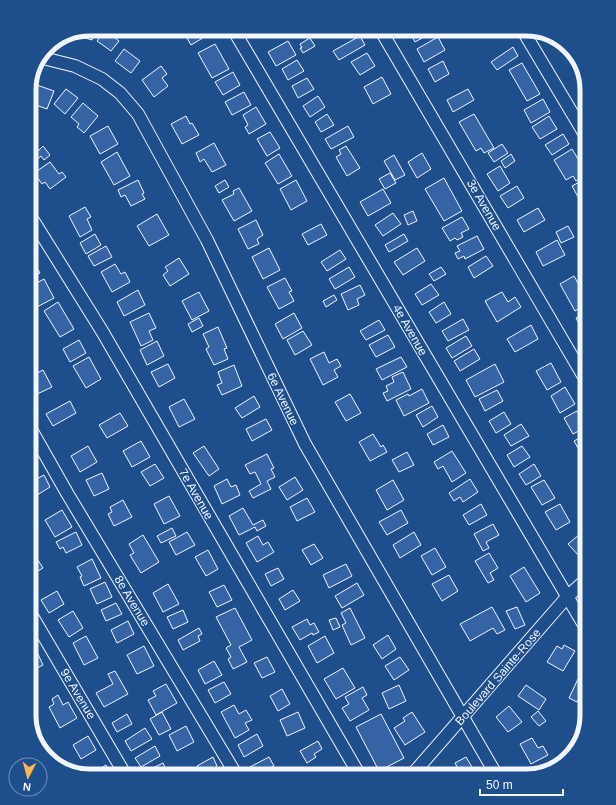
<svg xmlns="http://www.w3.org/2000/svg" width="616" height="805" font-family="Helvetica,sans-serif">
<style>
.building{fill:#3563a3;stroke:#f2f6ff}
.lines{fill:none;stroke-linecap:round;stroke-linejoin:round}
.minor-casing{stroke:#f2f6ff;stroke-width:14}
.minor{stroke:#1f4e8c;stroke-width:12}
.labels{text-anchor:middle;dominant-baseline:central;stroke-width:3;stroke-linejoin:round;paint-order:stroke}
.street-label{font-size:12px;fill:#f2f6ff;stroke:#1f4e8c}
.rim{fill:none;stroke:#f2f6ff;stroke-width:5}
</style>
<rect width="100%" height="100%" fill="#1f4e8c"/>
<path class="building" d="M90,29H95L92,40L75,35Z
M192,29H209L211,33L191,45L184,33Z
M263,29H281L268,37Z
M331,29H350L336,37Z
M408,29H431L433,32L415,42Z
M478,29H494L482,36Z
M105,30L119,41L111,51L97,41Z
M360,36L365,45L339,60L333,51Z
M438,37L445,50L424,62L417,49Z
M310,38L315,46L303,53L300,48H302L300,44Z
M288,41L296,55L276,66L268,52Z
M215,44L229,69L212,78L198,53Z
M513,47L518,56L497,70L491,62Z
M124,49L140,61L131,73L115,61Z
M367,53L375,66L360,75L351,62Z
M297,60L304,71L288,80L282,69Z
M443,61L449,74L435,82L428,69Z
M522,63L540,94L527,101L509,70Z
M161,66L167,74L162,78L168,86L154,97L142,80Z
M233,72L240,85L223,95L215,82Z
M382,77L391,94L373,104L364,87Z
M307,78L314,89L298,98L292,86Z
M31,83L54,91L47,109L30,103L29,106V86Z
M66,89L78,98L65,114L54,104Z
M468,89L474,100L453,112L447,100Z
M244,92L251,105L232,115L225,102Z
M318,96L325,107L310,117L303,106Z
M543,99L550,112L531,123L524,110Z
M83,103L98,116L84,133L77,127L79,124L71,117Z
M256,107L266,124L249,134L245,127L248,125L243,115Z
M327,114L334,125L321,132L315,122Z
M474,114L494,148L484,153L481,148L476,151L459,122Z
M186,116L190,124L192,123L199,135L182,144L171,124Z
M549,116L557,129L540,139L532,127Z
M108,126L118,144L100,154L90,136Z
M348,126L354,137L331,149L325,139Z
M270,132L280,148L267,156L257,139Z
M563,134L569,144L552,155L545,145Z
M30,142L38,151L43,146L50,155L44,160L41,156L29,166Z
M214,143L226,165L212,172L204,159L200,162L196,153Z
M502,144L508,153L494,162L488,153Z
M346,146L360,168L347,176L336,157L341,154L339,150Z
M572,149L587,174L576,181L573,176L566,180L554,160Z
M117,152L130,176L114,185L101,162Z
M422,153L431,169L417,178L408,162Z
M279,154L292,176L278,184L265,163Z
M511,154L515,161L505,168L501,161Z
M394,155L405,175L395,180L384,161Z
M50,162L59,174L62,172L66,177L50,189L45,182L42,184L34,173Z
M500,166L510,183L498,191L487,174Z
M390,173L396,183L385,189L379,179Z
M444,178L462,211L444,221L425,189Z
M587,178V201L582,204L572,186Z
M138,180L144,193L142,194L145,199L131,206L125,195L121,197L118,190Z
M225,180L229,187L219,193L215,186Z
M296,180L307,201L291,210L280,189Z
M517,186L524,198L508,208L500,196Z
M239,188L252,211L234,221L222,200L234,194L233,191Z
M383,189L391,203L368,216L360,202Z
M85,207L91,217L87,219L92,230L80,237L69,216Z
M538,208L545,220L524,232L517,220Z
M413,211L417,221L408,225L404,215Z
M393,213L401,224L383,236L375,225Z
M157,214L169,235L149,246L137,226Z
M462,217L469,229L461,233L463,237L457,240L455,238L450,241L442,228Z
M256,220L263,235L257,239L259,244L248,249L238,229Z
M321,224L327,235L308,245L302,234Z
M568,226L574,237L561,243L556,232Z
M95,234L101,245L86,254L80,243Z
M404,234L408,241L389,252L385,245Z
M477,236L484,249L465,259L464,256L458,259L455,253L460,251L457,246Z
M557,240L565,255L543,266L536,252Z
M106,246L112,257L94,266L88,256Z
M269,248L280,270L263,279L252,257Z
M417,248L425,261L403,275L394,262Z
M340,250L346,259L327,271L321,262Z
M29,254L40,273L29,280Z
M486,256L493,266L474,278L468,267Z
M179,258L189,274L170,286L163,275L168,271L165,267Z
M115,264L121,274L125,272L130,282L112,292L101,272Z
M349,267L355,277L335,289L329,279Z
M441,267L446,274L434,281L429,274Z
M574,276L587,299V304L575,311L560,284Z
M285,278L292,291L289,292L294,301L279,309L267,287Z
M44,279L54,298L37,307L33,300L38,298L31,286Z
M431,284L439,295L422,305L415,294Z
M360,285L365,295L357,299L359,305L348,310L341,294Z
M138,290L145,305L124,316L117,302Z
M199,292L209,311L192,320L182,301Z
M502,292L508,302L515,297L521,307L497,322L485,301Z
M334,295L337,300L326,307L323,301Z
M58,302L74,329L60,337L44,311Z
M444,302L451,314L436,323L429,312Z
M587,312V336L586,337L576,318Z
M149,313L156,328L149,331L153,340L141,346L130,322Z
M294,313L302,328L283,339L275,324Z
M199,318L203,326L192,332L188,324Z
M463,319L469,330L448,341L442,331Z
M379,320L385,330L366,340L360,331Z
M531,325L538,339L515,352L507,339Z
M218,327L227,348L224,349L228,359L214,365L206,349L209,347L203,334Z
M303,331L312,345L295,355L287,340Z
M388,335L395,347L376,357L369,345Z
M466,336L472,346L452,358L446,348Z
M79,340L86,353L70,362L63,349Z
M157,341L164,356L147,365L140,350Z
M474,349L480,359L460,371L454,361Z
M324,352L329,363L337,359L341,366L334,370L338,377L323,385L310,359Z
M89,357L101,379L86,388L73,366Z
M401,357L407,367L382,380L376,369Z
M551,363L561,382L547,390L536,371Z
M168,364L175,378L159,387L151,372Z
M495,364L504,382L475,397L466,380Z
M234,365L242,386L222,395L217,385L222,383L218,372Z
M43,370L52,387L35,395L29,382V377Z
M403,372L411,389L387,401L383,393L388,391L386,386L394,382L392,377Z
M565,387L575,404L560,413L551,396Z
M422,389L429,403L404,416L396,400L408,394L409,396Z
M497,390L503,401L485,411L479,399Z
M350,394L361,413L346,421L335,402Z
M254,396L260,407L242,418L235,408Z
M184,399L195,419L179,427L169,407Z
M70,401L76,413L53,426L46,414Z
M432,406L438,417L423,427L416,415Z
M577,411L586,427L573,434L564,418Z
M504,412L511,424L496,433L489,421Z
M120,413L128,426L107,438L99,425Z
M266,419L272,430L252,441L246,429Z
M521,424L529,436L511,446L504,435Z
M443,425L449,437L433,445L427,434Z
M373,434L381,447L383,445L387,452L370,461L359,442Z
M587,434V455L583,457L574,441Z
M141,441L150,457L132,467L123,451Z
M88,446L97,462L80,472L71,456Z
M204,446L219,469L209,476L193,453Z
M522,446L530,457L514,467L507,455Z
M452,451L466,473L452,482L443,466L438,469L434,462Z
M407,452L414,465L399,472L392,460Z
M267,454L274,468L271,469L275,477L267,481L271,489L253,498L249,491L261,484L255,472L250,474L245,465Z
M155,464L164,478L150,486L141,472Z
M534,464L541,476L526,485L519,474Z
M102,473L109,489L94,496L86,480Z
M44,475L50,487L34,497L29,488V483Z
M295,477L303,490L287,500L279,487Z
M227,479L231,487L236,485L240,495L222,504L214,486Z
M470,479L478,492L463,502L460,497L454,501L449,493Z
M393,480L404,500L387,510L376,490Z
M544,480L555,498L542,505L531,487Z
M169,496L180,516L164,524L154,504Z
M307,498L315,512L297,521L290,507Z
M123,500L132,517L114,526L108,514L112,512L110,507Z
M481,504L487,515L469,525L463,515Z
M560,504L570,522L556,530L545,512Z
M243,508L253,525L263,520L266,526L257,531L255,527L239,535L229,516Z
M62,510L72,527L55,537L45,520Z
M401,510L408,523L387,535L379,522Z
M493,524L499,535L486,542L489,548L483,551L474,534Z
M172,528L176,536L161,543L157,536Z
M586,529L587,555L585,553L580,557L568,544Z
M76,532L82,545L66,553L63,547L60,549L56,542Z
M187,532L195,545L176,555L169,542Z
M414,532L421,545L400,558L393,545Z
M143,535L159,562L141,573L130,555L134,553L129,544Z
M258,536L263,545L268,542L274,552L257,562L246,543Z
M29,537L36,549L29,553Z
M314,544L323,558L311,565L302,550Z
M435,548L446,567L432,575L421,556Z
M208,550L218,569L206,576L195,557Z
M489,553L498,568L490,573L494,580L488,583L475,561Z
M34,554L43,568L29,576V557Z
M92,559L101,578L84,586L80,577L82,576L77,567Z
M346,564L352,576L329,588L323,575Z
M524,567L540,593L526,602L510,576Z
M278,568L284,579L271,586L265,574Z
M449,575L458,591L442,601L432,584Z
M105,582L112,597L97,604L90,589Z
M357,583L364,595L342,608L335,596Z
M168,584L179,604L163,612L153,593Z
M224,585L232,600L217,607L209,592Z
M293,590L300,601L285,610L279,599Z
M57,591L64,604L49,613L41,600Z
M116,603L122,614L106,621L101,610Z
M492,607L505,630L497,634L493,628L470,641L460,624Z
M517,607L525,625L515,629L506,611Z
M235,608L252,640L239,647L247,662L233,669L228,659L231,657L226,648L231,645L216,617Z
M350,608L365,638L351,645L342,625L346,623L341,613Z
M183,610L188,622L173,629L167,617Z
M73,611L83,628L69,637L58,620Z
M336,618L340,627L333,630L329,620Z
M307,619L310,625L314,623L319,632L313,635L312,633L300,640L292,627Z
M128,621L134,634L117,643L111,630Z
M199,628L202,634L198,636L200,641L183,650L178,640Z
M388,635L396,649L382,659L373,645Z
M86,636L98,658L84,665L73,643Z
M325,636L334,653L317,663L308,646Z
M564,645L575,651L563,671L547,662L557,646L562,649Z
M144,646L154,666L137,674L127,655Z
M37,652L43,665L29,672V657Z
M267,657L275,672L262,678L254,663Z
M400,657L409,670L394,680L385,666Z
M214,661L222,675L205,684L198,670Z
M343,668L355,688L336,699L324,679Z
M115,671L128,694L104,707L96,693L113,684L108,674Z
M578,679L587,684V702L579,698L577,702L569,698Z
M224,682L231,694L215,703L208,690Z
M166,684L177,703L156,715L148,700L156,696L153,691Z
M399,685L406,701L389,709L382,693Z
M526,685L546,699L539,710L518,696Z
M363,687L367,695L362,698L369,710L350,721L342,708L349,704L345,697Z
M282,689L290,704L278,711L270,696Z
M58,695L63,705L68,702L77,718L60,728L49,707L54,704L52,699Z
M234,705L239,714L246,710L252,720L245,723L249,730L235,738L221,712Z
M509,706L522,722L508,732L496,717Z
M538,711L546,721L539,726L531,717Z
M162,712L171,729L159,735L150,719Z
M298,712L305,728L287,736L280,720Z
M412,712L425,732L405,745L394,728L405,721L403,718Z
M127,714L132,724L117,732L112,723Z
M381,714L404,758L379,771L356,727Z
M582,725L584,726L581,738L576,735Z
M186,726L194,742L177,751L169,735Z
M145,728L152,739L131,751L125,741Z
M257,734L263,746L244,757L238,745Z
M88,736L96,750L81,759L73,745Z
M532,738L538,748L543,746L548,755L531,764L520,744Z
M318,741L322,749L314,754L316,757L307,763L300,751Z
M155,746L160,756L141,767L135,758Z
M52,754L57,764L61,762L64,769L60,768L48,757Z
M213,757L217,766L202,775L197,766Z
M269,757L274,766L255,776L250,767Z
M466,757L476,774L474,776H462L455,763Z
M163,763L169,776H150L147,771Z
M106,765L112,776H92L91,774Z
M334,768L338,776H319Z"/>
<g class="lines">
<g class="minor-casing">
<path id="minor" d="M233,29L587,630
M380,29L587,382
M522,29L587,138
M43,58L75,66L102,79L120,93L138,114L207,240L305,444L497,776
M29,214L102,331L360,776
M29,426L67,493L237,776
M29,611L126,776
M411,776L567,597L587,579"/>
</g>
<use href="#minor" class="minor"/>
</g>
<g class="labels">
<g class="street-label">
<text transform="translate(484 205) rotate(60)">3e Avenue</text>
<text transform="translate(410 330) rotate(60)">4e Avenue</text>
<text transform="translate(283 399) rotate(64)">6e Avenue</text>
<text transform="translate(196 494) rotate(60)">7e Avenue</text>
<text transform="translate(132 601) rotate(59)">8e Avenue</text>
<text transform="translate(498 677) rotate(-49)">Boulevard Sainte-Rose</text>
<text transform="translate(78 694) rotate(59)">9e Avenue</text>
</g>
</g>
<path d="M0 0H616V805H0ZM90 36H526A54 54 0 0 1 580 90V715A54 54 0 0 1 526 769H90A54 54 0 0 1 36 715V90A54 54 0 0 1 90 36Z" fill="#1f4e8c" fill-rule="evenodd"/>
<path class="rim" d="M90 36H526A54 54 0 0 1 580 90V715A54 54 0 0 1 526 769H90A54 54 0 0 1 36 715V90A54 54 0 0 1 90 36Z"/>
<g transform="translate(28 777) rotate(186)"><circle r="19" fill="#1f4e8c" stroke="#7391ba"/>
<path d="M0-3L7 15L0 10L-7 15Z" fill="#ffb74d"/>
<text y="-6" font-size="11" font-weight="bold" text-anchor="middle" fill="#f2f6ff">N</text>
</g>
<path d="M480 789v6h83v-6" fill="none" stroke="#f2f6ff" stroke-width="2"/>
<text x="486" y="789" font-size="12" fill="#f2f6ff" stroke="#1f4e8c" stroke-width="3" paint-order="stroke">50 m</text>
</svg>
